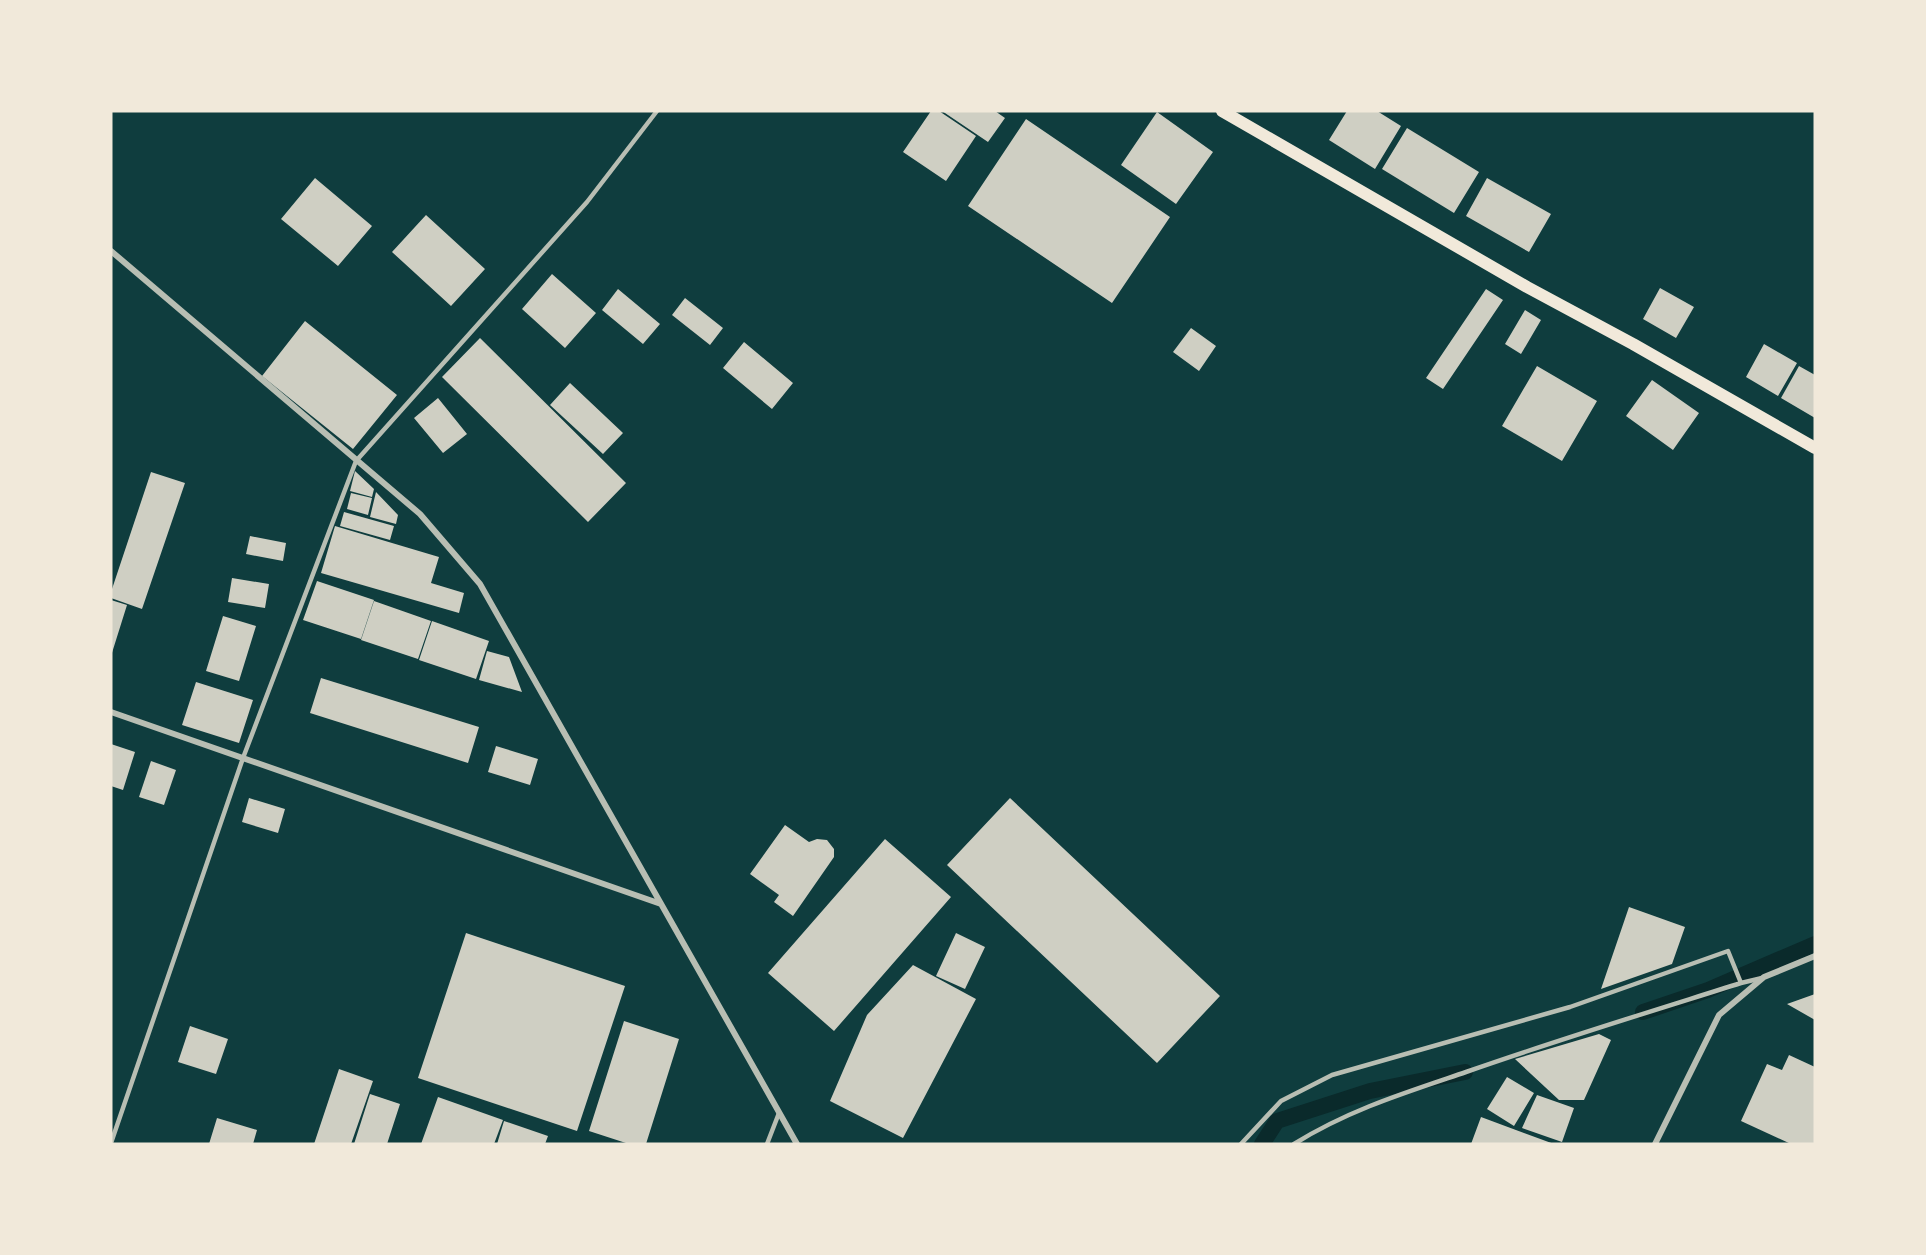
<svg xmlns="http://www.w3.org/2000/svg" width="1926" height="1255" font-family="Karla,sans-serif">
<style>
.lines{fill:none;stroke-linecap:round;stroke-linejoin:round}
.canal{stroke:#0a2a2b;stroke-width:16}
.building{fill:#cfcfc3}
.service{stroke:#b8beb3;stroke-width:4.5}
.minor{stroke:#b8beb3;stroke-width:6}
.secondary{stroke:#f1e9da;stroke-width:12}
</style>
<rect width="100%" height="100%" fill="#0f3d3e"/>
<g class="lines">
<path class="canal" d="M1643,1012L1708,990L1815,944
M1262,1144L1277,1121L1370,1091L1465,1072"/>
</g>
<path class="building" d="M931,111H939L976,136L946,181L903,152Z
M942,111H995L1005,118L988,142Z
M1347,111H1377L1401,126L1375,169L1329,140Z
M1157,112L1213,152L1176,204L1121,165Z
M1026,119L1170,217L1112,303L968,206Z
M1407,128L1479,172L1454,213L1382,169Z
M315,178L372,226L338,266L281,219Z
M1487,178L1551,214L1529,252L1466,216Z
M426,215L485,269L451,306L392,252Z
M552,274L596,313L565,348L522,309Z
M1660,288L1694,307L1676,338L1643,319Z
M618,289L660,324L643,344L602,310Z
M1486,289L1503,300L1443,389L1426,378Z
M685,298L723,328L710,345L672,315Z
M1525,310L1541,320L1521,354L1505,344Z
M305,321L397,395L353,449L262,376Z
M1191,328L1216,346L1199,371L1173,352Z
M480,338L626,483L588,522L442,377Z
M744,342L793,383L772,409L723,368Z
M1764,344L1797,363L1778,396L1746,377Z
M1537,366L1597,401L1562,461L1502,426Z
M1799,366L1815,375V418L1781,398Z
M1652,380L1699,413L1673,450L1626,416Z
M570,383L623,433L603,454L550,405Z
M438,398L467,434L443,453L414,418Z
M355,471L374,489L372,497L350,491Z
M151,472L185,483L142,609L111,598V592Z
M376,492L398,515L396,524L370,517Z
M351,493L372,498L368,515L347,509Z
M344,512L394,526L390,540L340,526Z
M335,526L439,557L431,583L464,593L459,613L321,573Z
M250,536L286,543L283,561L246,554Z
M232,578L269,584L265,608L228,602Z
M317,581L374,600L361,639L303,620Z
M111,600L127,605L111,656Z
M374,601L431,621L418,659L361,640Z
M223,616L256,626L239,681L206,671Z
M432,621L489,641L476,679L419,660Z
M487,651L509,657L522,692L479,680Z
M321,678L479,727L468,763L310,713Z
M196,682L253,700L239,743L182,725Z
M111,744L135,752L123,790L111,786Z
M496,746L538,759L530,785L488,772Z
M151,761L176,770L164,805L139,797Z
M249,798L285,809L278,833L242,822Z
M1010,798L1220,996L1157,1063L947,865Z
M785,825L809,842L817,839L827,840L834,849V857L793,916L774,902L779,895L750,874Z
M885,839L951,897L834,1031L768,973Z
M1629,907L1685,927L1672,964L1601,989Z
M466,933L625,986L577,1131L418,1078Z
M956,933L985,947L965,989L936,976Z
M913,965L976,999L903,1138L830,1101L867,1015Z
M1815,994V1020L1787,1004Z
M624,1021L679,1039L646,1144H629L589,1131Z
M190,1026L228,1039L216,1074L178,1062Z
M1599,1034L1611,1040L1584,1100H1559L1515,1059Z
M1789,1055L1815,1067V1144H1791L1741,1121L1767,1064L1782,1070Z
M339,1069L373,1081L351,1144H314Z
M1507,1077L1534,1093L1514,1126L1487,1109Z
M370,1094L400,1104L387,1144H354Z
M1537,1095L1574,1108L1562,1142L1522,1128Z
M438,1097L503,1120L494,1144H421Z
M1481,1117L1554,1144H1471Z
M217,1118L257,1130L253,1144H209Z
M504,1121L548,1136L545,1144H497Z"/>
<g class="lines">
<path class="service" d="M111,1143L243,758L356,461L587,202L657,111
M767,1144L779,1113
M1241,1144L1281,1101L1332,1075L1570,1007L1728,951L1741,983
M1294,1144C1348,1110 1407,1092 1466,1072C1557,1040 1649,1012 1741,983L1762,978"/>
<path class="minor" d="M111,251L420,514L480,584L797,1144
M111,712L661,904
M1655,1144L1719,1015L1764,977L1815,956"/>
<path class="secondary" d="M1222,111L1527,287L1633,344L1815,448"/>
</g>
<rect width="1926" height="1255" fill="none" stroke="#f1e9da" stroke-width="225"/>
</svg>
